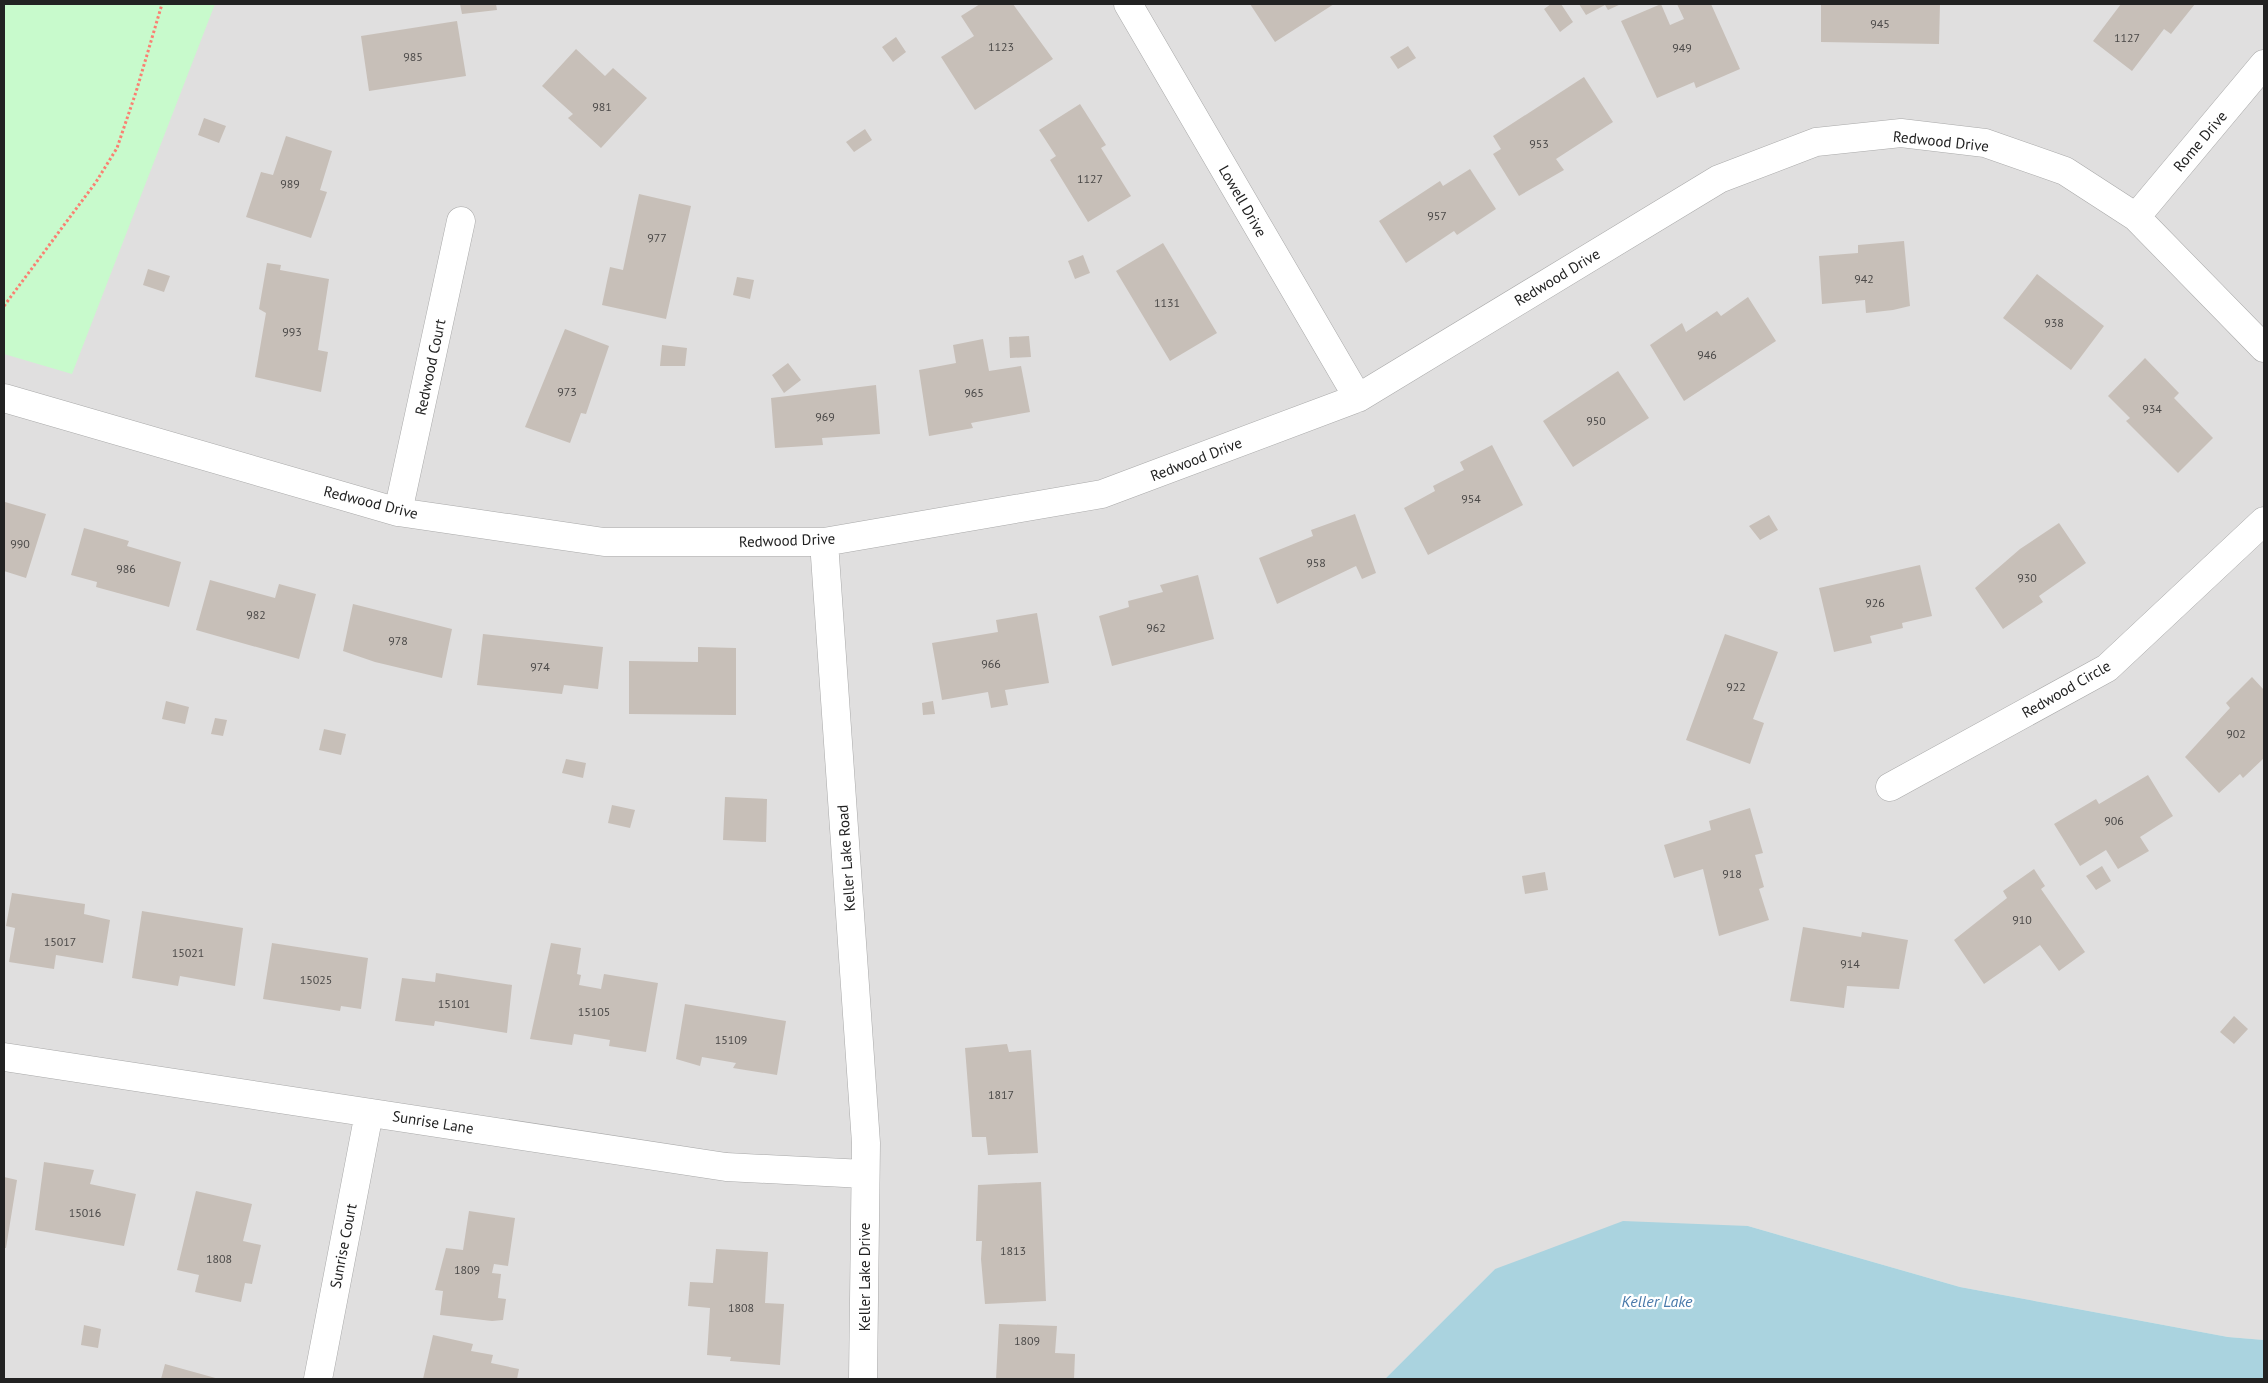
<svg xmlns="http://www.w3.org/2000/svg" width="2268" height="1383" font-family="'PT Sans',sans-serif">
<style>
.residential{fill:#e0dfdf}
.park{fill:#c8facc}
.water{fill:#aad3df}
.building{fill:#c7bfb8}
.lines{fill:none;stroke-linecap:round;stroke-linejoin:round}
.minor-casing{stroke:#a9a9a9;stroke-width:29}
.path{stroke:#fa8072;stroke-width:3;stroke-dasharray:2.5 2.5;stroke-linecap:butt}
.minor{stroke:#fff;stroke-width:28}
.labels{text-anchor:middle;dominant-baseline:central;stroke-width:4.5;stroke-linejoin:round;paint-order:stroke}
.number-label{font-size:12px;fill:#4b4948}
.street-label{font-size:15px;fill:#222;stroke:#fff}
.water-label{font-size:16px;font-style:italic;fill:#4a7aab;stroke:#fff}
</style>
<rect width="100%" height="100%" fill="#f2efe9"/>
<path class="residential" d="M4,4H2264V1340L2228,1337L1960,1287L1748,1226L1495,1269L1385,1379H4Z"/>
<path class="park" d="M4,4H215L72,374L4,354Z"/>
<path class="water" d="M1623,1221L1748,1226L1960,1287L2228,1337L2264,1340V1379H1385L1495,1269Z"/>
<path class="building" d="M460,4H496L497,10L462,14Z
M980,4H1013L1053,59L975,110L941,57L974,36L961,16Z
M1250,4H1334L1275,42Z
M1551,4H1561L1573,22L1560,32L1544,9Z
M1579,4H1621L1608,10L1605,5L1586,15Z
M1661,4L1670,25L1684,19L1677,4H1711L1740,69L1696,88L1694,82L1657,98L1621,21Z
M1821,4H1940L1939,44L1821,42Z
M2121,4H2195L2171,34L2164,29L2132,71L2093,41Z
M457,21L466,76L369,91L361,36Z
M896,37L906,52L893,62L882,47Z
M1408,46L1416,58L1398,69L1390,57Z
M576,49L605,76L613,68L647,98L601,148L568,118L573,114L542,86Z
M1584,77L1613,122L1556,159L1564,170L1519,196L1493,154L1501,149L1493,136Z
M1080,104L1106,145L1101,148L1131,196L1088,222L1050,160L1056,156L1039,130Z
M204,118L226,126L219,143L198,135Z
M865,129L872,140L854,152L846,142Z
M286,136L332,151L320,190L327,192L311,238L246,217L261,172L273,175Z
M1470,169L1496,209L1457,235L1454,231L1406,263L1379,221L1440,181L1443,186Z
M639,194L691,206L666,319L602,305L610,267L623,270Z
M1904,241L1910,306L1893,310L1866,313L1865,300L1822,304L1819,256L1858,253V245Z
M1163,243L1217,333L1170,361L1116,271Z
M1083,255L1090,273L1075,279L1068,261Z
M267,263L281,265L280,270L329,279L318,350L328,352L321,392L255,377L266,313L259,309Z
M148,269L170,276L164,292L143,285Z
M2037,274L2104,326L2071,370L2003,318Z
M737,277L754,280L750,299L733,295Z
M1748,297L1776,341L1684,401L1650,345L1682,323L1686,332L1717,311L1721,316Z
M565,329L609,346L586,414L581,413L570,443L525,427Z
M1029,336L1031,357L1010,358L1009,337Z
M983,339L989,371L1021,366L1030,412L971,423L973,428L929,436L919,370L956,363L953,345Z
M662,345L687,348L685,366H660Z
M2145,358L2179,393L2174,398L2213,438L2178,473L2126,421L2130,418L2108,396Z
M788,363L801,380L784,393L772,375Z
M1618,371L1649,418L1573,467L1543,421Z
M876,385L880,434L822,438L823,445L775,448L771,398Z
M1492,445L1523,505L1428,555L1404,508L1435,491L1433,486L1464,470L1460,462Z
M5,502L46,514L26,578L4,571Z
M1355,514L1376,573L1362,579L1356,566L1277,604L1259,558L1313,536L1311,530Z
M1769,515L1778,530L1760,540L1749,526Z
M2059,523L2086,563L2039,596L2043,602L2003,629L1975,588L2020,549Z
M84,528L129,541L127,546L181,562L169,607L96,587L97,582L71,575Z
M1920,565L1932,616L1902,623L1903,628L1870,636L1872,643L1834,652L1819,588Z
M1198,575L1214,639L1112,666L1099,616L1129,607L1128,601L1163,592L1160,585Z
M210,580L275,598L279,584L316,594L299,659L196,630Z
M353,604L452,629L442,678L375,662L343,651Z
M1037,613L1049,683L1005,690L1008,705L991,708L988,692L942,700L932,643L998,632L996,620Z
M483,634L603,647L598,689L564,685L562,694L477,685Z
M1725,634L1778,652L1753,719L1764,723L1750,764L1686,740Z
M698,647L736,648V715L629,714V661L698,662Z
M2252,677L2264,690V758L2243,778L2240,774L2219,793L2185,757L2230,708L2226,703Z
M166,701L189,707L185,724L162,719Z
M933,701L935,714L923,715L922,703Z
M215,718L227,720L223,736L211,734Z
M324,729L346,734L341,755L319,750Z
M566,759L586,763L583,778L562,773Z
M2148,775L2173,816L2140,837L2149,851L2118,869L2106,850L2080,866L2054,824L2096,799L2099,804Z
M725,797L767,799L766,842L723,840Z
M612,805L635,810L630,828L608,823Z
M1750,808L1763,853L1755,855L1764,887L1759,889L1769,920L1719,936L1703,869L1674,878L1664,845L1711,830L1709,821Z
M2102,866L2111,881L2096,890L2086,876Z
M2034,869L2045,886L2041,889L2085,952L2059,971L2040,945L1984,984L1954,940L2007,898L2003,891Z
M1545,872L1548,890L1525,894L1522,876Z
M12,893L85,904L84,914L110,920L103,963L56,955L54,969L9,962L15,928L6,926Z
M142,911L243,928L235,986L180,976L178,986L132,978Z
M1803,927L1861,937L1862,932L1908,940L1899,989L1847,986L1844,1008L1790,1001Z
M272,943L368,958L361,1009L341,1006L340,1011L263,999Z
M551,943L581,948L577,974L581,975L579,985L601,989L604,974L658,983L646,1052L609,1046L610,1040L574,1034L572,1045L530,1039Z
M436,973L512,985L507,1033L435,1021L434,1026L395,1021L402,978L435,982Z
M685,1004L786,1021L777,1075L733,1068L736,1063L702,1057L700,1066L676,1059Z
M2234,1016L2248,1029L2234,1044L2220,1032Z
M1007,1044L1009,1052L1031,1050L1038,1153L988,1155L986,1137H972L965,1048Z
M44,1162L94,1170L90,1184L136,1194L124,1246L35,1230Z
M4,1177L17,1180L6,1248H4Z
M1041,1182L1046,1301L985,1304L981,1259L982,1241H976L978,1185Z
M196,1191L252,1204L243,1241L261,1245L252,1284L245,1283L241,1302L195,1292L199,1275L177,1270Z
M469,1211L515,1218L508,1266L494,1264L492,1273L501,1274L498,1298L506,1299L503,1320L492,1321L440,1315L443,1291L435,1290L446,1248L463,1250Z
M716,1249L768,1252L765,1303L784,1304L780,1365L730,1361L731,1357L707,1355L710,1308L688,1306L690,1282L713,1283Z
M999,1324L1057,1326L1055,1353L1075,1354L1074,1379H996Z
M84,1325L101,1329L98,1348L81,1345Z
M433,1335L473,1344L471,1351L493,1355L491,1363L519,1369L517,1379H423Z
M165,1364L219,1379H161Z"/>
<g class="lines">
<g class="minor-casing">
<path id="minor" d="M1128,4L1358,398
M2136,217L2264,64
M4,398L398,512L604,542H824L1102,494L1358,398L1719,179L1816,142L1901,133L1985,143L2065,171L2136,217L2264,348
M398,512L461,221
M824,542L866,1143L863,1379
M1890,787L2107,668L2264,521
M4,1057L726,1167L864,1174
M318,1379L369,1113"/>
</g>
<path class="path" d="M4,306L96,182L117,148L136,92L162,4"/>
<use href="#minor" class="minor"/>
</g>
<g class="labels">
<g class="number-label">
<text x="1880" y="23">945</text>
<text x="2127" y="37">1127</text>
<text x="1001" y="46">1123</text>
<text x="1682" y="47">949</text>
<text x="413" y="56">985</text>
<text x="602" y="106">981</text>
<text x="1539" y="143">953</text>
<text x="1090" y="178">1127</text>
<text x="290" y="183">989</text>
<text x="1437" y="215">957</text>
<text x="657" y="237">977</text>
<text x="1864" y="278">942</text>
<text x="1167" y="302">1131</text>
<text x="2054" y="322">938</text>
<text x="292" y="331">993</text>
<text x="1707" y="354">946</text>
<text x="567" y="391">973</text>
<text x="974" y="392">965</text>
<text x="2152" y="408">934</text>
<text x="825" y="416">969</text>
<text x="1596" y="420">950</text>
<text x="1471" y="498">954</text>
<text x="20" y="543">990</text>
<text x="1316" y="562">958</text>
<text x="126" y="568">986</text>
<text x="2027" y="577">930</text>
<text x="1875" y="602">926</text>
<text x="256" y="614">982</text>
<text x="1156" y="627">962</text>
<text x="398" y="640">978</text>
<text x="991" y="663">966</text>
<text x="540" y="666">974</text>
<text x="1736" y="686">922</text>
<text x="2236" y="733">902</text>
<text x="2114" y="820">906</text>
<text x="1732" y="873">918</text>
<text x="2022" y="919">910</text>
<text x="60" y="941">15017</text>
<text x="188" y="952">15021</text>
<text x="1850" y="963">914</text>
<text x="316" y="979">15025</text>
<text x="454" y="1003">15101</text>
<text x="594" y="1011">15105</text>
<text x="731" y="1039">15109</text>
<text x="1001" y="1094">1817</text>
<text x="85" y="1212">15016</text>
<text x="1013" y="1250">1813</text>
<text x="219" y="1258">1808</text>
<text x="467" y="1269">1809</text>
<text x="741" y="1307">1808</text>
<text x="1027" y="1340">1809</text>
</g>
<g class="street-label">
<text transform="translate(1941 141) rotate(6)">Redwood Drive</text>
<text transform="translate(2200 141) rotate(-50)">Rome Drive</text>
<text transform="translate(1243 201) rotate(60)">Lowell Drive</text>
<text transform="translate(1557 277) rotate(-31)">Redwood Drive</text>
<text transform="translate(430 367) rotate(-78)">Redwood Court</text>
<text transform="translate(1196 459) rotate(-21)">Redwood Drive</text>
<text transform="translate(371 502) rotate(14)">Redwood Drive</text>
<text transform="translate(787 540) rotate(-2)">Redwood Drive</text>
<text transform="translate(2066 689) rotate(-30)">Redwood Circle</text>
<text transform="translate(846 858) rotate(-94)">Keller Lake Road</text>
<text transform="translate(433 1122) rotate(9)">Sunrise Lane</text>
<text transform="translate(343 1246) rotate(-79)">Sunrise Court</text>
<text transform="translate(864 1277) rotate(-90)">Keller Lake Drive</text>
</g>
<g class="water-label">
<text x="1657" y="1301">Keller Lake</text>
</g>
</g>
<rect width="2268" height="1383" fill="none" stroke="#222222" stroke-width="10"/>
</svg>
